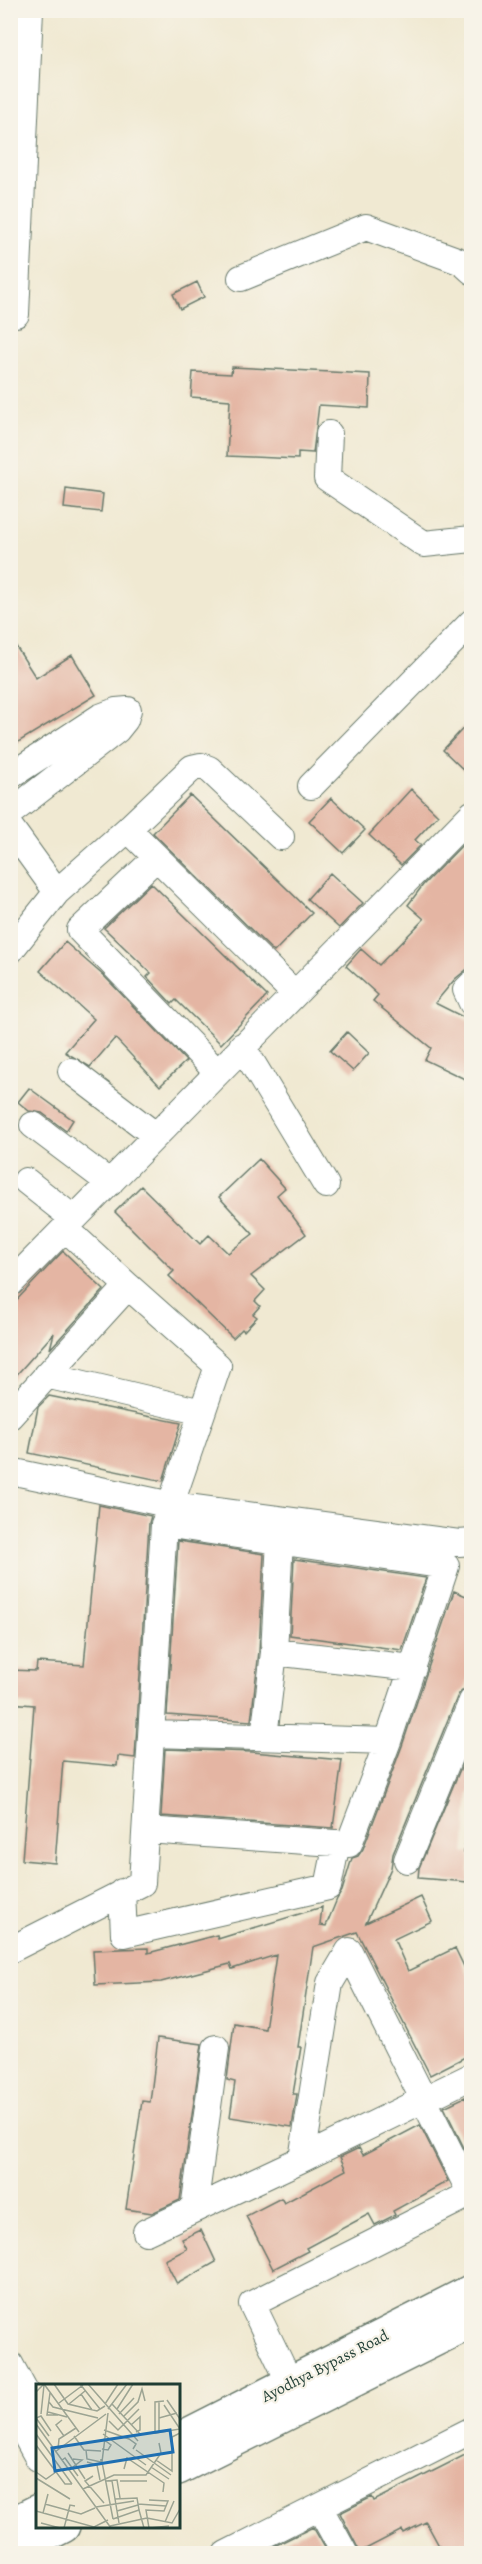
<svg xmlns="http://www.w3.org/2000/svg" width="482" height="2564" font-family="Alegreya,serif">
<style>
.building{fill:#e4b5a3}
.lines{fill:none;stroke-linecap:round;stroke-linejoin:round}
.minor-casing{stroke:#68796b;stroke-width:28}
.major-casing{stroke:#68796b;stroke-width:36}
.minor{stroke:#fff;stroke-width:26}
.major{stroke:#fff;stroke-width:33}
.labels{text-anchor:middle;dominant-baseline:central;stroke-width:4.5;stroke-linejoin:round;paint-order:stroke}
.street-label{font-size:16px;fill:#1f3d34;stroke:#f7f3e8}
.inset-road{fill:none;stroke:#9ca493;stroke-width:1.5}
.view{fill:#1f6fb2;fill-opacity:0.15;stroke:#1f6fb2;stroke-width:3}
.inset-edge{fill:none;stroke:#1f3d34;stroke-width:3}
</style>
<rect width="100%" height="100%" fill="#f7f3e8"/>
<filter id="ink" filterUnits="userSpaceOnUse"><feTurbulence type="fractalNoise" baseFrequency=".0167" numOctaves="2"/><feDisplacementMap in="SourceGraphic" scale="12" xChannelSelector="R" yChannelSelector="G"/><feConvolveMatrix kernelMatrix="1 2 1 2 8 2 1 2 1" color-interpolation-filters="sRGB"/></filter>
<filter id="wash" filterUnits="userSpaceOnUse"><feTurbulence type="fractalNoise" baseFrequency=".008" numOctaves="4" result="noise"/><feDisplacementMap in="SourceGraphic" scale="24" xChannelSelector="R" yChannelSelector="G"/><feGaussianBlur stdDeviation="1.35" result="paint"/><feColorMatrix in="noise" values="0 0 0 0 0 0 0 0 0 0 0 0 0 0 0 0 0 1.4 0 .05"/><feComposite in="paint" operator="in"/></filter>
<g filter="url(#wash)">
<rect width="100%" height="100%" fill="#f0e9d2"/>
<g id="blocks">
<path class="building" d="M197,282L204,297L180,309L173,294Z
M232,367L370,374L369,408L319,405L313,453L298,452V459L227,456L230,400L191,397L193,372L231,374Z
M66,489L103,494L101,512L64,508Z
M10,637L36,678L72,655L96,695L10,747Z
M471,720V777L443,750Z
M411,789L438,815L415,840L421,845L401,865L369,835Z
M190,795L312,913L274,952L153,833Z
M331,798L365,830L343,853L309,821Z
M471,836V966L455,979L435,1003L471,1021V1082L425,1060L431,1048L373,1001L378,995L346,966L361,949L379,965L424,919L408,905L423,885Z
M330,873L363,903L339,928L307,899Z
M151,883L267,996L221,1044L176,1000L172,1004L147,977L151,973L104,928Z
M65,942L105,977L186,1061L160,1086L115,1038L90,1067L65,1052L94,1019L40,971Z
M347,1032L369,1053L353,1071L330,1051Z
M29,1088L73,1120L66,1131L42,1113L29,1111L18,1102Z
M259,1159L285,1188L277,1195L306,1234L251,1276L265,1290L255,1301L260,1306L253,1314L257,1317L244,1331L242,1329L233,1338L169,1276L174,1271L115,1212L141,1186L200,1244L209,1235L228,1253L253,1234L219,1197Z
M63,1251L104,1290L50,1349L54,1333L10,1382V1307Z
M49,1396L181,1423L163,1481L29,1453L38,1407Z
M99,1505L151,1516L149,1523L135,1758L118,1756L117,1766L63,1761L55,1863L22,1860L34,1705L10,1703V1670L36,1671L37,1662L84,1665Z
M178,1541L264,1554L259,1651L251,1721L167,1715Z
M294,1559L426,1578L402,1650L290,1635Z
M454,1591L471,1598V1671L465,1688L458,1695L393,1854L391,1868L366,1923L421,1897L432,1921L394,1939L408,1971L455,1948L471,1981V2054L430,2075L357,1932L313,1947L298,2047H301L293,2094H297L292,2127L230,2117L235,2082L227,2080L234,2023L265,2029L276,1955L232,1969L230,1964L161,1982L95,1985L93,1950L148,1948V1953L217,1935L218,1939L322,1907L320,1925L326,1926L337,1899L342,1891L352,1858L358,1856L363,1849L402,1746Z
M165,1749L252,1752L342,1760L333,1828L161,1816Z
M466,1755L471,1756V1792H469L464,1853H470L468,1882L418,1878L419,1868Z
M158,2038L202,2044L180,2200L152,2213L126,2209L142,2101L150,2102Z
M465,2097L471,2110V2162L444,2107Z
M420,2125L448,2181L393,2211L395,2215L375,2225L369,2214L306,2248L308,2251L273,2269L246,2216L281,2198L284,2203L346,2170L340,2157L359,2148L363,2155Z
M201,2230L216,2262L177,2284L165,2260L187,2249L182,2239Z
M471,2452V2553H443L426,2522L403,2533L402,2530L360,2552L340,2513L372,2497L374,2501Z
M313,2527L328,2553H260Z"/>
</g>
</g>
<g filter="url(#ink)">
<use href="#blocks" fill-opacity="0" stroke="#68796b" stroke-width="1.5"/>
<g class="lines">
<g class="minor-casing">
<path id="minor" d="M241,278L366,227L462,262L472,271
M10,313L16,314L30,10
M329,434L327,478L424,544L472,539
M10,776L100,717L116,711L128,710L125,720L117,730L10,813
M311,786L472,622
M10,827L57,892
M128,829L294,993
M156,858L80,930L217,1072
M10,951L57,892L128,829L192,768L201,766L209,769L281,837
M472,984L466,990L472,1003
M242,1046L326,1185
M71,1071L155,1135
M33,1125L110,1183
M26,1181L74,1219
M65,1228L128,1286
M10,1284L472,814
M46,1375L202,1412
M10,1416L128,1286L218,1366L166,1518
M10,1471L172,1505L459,1543L472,1542
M274,1652L413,1668
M153,1734L388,1741
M264,1737L274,1652L280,1540
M407,1860L472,1701
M122,1892L124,1934L328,1887L337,1843
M10,1950L142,1883L164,1524L446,1566L388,1741L349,1844L146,1830
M302,2159L330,1983L349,1951L472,2196
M194,2209L216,2048
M146,2232L302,2159L472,2076
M10,2364L38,2416
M290,2383L252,2304L472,2193
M10,2407L38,2458
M319,2507L345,2554
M226,2554L472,2430"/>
</g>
<g class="major-casing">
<path id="major" d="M178,2440L472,2291
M178,2468L472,2321
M10,2525L38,2511
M10,2553L63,2526"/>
</g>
<use href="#minor" class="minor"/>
<use href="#major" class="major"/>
</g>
</g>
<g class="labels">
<g class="street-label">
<text transform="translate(325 2366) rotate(-27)">Ayodhya Bypass Road</text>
</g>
</g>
<g transform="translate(36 2384)">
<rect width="144" height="144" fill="#f0e9d2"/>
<path class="inset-road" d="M18,0L32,20L61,27L69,22M44,0L64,25M52,0L102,57M0,8L8,0L43,48M14,9L11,31H22M45,10L56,26M131,16L144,35M123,17V48M13,18L17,23L62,34M23,19L47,1M33,20L49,7M69,20L82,0M76,20L104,50M128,21L144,45L119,49V18L128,17M72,25L91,0M81,25L97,0M12,28L31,33M72,29L66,78L77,135M5,30L8,1M83,30L98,14M88,32L102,18L106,5L109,17M123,34L141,29M26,36L20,41L28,52M73,37L82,46L103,25M0,40L75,144M95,41L104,33V46L100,48M68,46L93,55L100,60L97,65M0,50L36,100M67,50L110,81M13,52L0,34L5,32L15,47M38,52L48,66L65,67M0,61L29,100H36M22,65L23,55L40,44M66,65L72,66L75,61L67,55M50,66L51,75L65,78V75M100,66L135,91M19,68L70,30M32,69L49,95M26,76L29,74L42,92M120,76L136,87V53L144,49M51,78L61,81L64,96M115,83L133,95M88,85L91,74L128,99L127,108M33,86L46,76L37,75M0,88L10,95L20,88M57,92L49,97L68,119M0,94L34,115M70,97L81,96L84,114M76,97L83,139M84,97H111M47,105L78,91H110L125,69L123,59M113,116L132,117L128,127L110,126L113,144M9,120L45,130L59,124M102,120L130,122M60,123L98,117M103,126L108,144M0,127L58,143L72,136M81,127L102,121M7,129L12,110M111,134L136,139L144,125M77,135L103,126L101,114L79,115M129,138L138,117M5,139L24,144M74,142L111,134M28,144L34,121L39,122M114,144L133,142"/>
<path class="view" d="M134,46L137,68L19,87L16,64Z"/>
<rect width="144" height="144" class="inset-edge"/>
</g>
<rect width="482" height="2564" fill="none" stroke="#f7f3e8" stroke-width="36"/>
</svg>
